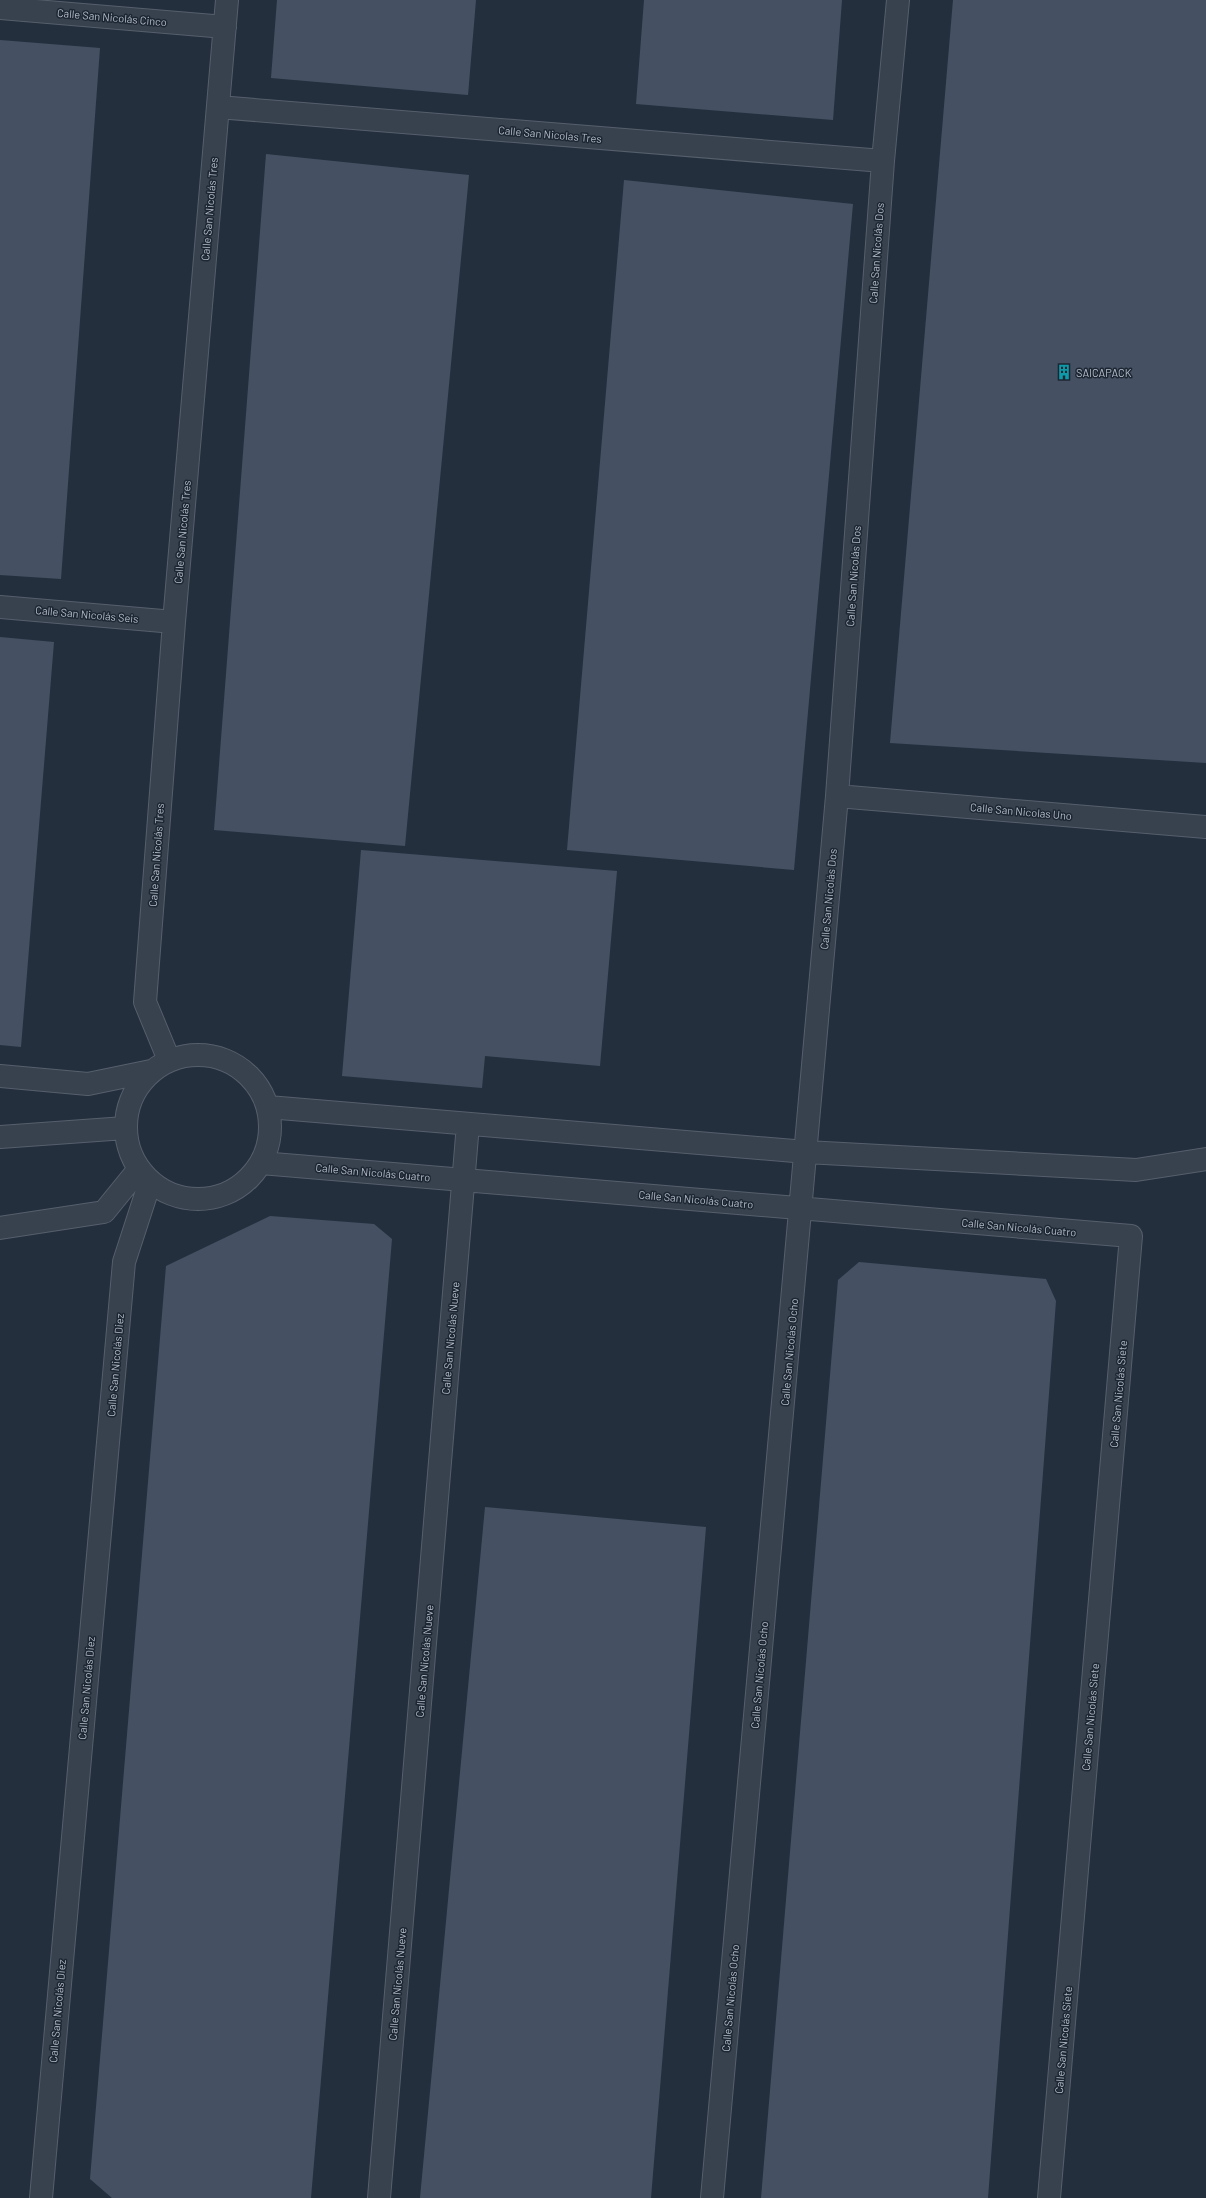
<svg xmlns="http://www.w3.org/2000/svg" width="1206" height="2198" font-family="Barlow,sans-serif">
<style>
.building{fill:#455162}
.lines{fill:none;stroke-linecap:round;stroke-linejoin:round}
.minor-casing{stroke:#565f6c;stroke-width:24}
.minor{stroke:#38414e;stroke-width:22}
.labels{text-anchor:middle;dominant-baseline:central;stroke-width:3;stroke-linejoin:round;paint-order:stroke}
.street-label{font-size:11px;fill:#b4bcc9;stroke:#1d2633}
.poi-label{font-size:11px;fill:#b4bcc9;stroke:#1d2633;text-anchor:start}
</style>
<rect width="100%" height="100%" fill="#242f3e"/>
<path class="building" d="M277,0H476L468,95L271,78Z
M644,0H842L833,120L636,104Z
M953,0H1206V763L890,743Z
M0,40L100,48L61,579L0,575Z
M266,154L469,175L405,846L214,830Z
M624,180L853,204L794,870L567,850Z
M0,637L54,642L21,1047L0,1045Z
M361,850L617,871L600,1066L485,1056L482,1088L342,1076Z
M270,1216L374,1224L392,1239L311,2198H112L90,2179L166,1266Z
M859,1262L1046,1279L1056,1301L988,2198H761L838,1280Z
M485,1507L706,1527L651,2198H420Z"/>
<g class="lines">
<g class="minor-casing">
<path id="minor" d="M0,8L225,27
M218,107L883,161
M0,607L174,622
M837,796L1206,827
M126 1127a72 72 0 1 1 144 0a72 72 0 1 1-144 0Z
M169,1060L145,1002L174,622L227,0
M0,1076L88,1084L151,1071
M268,1107L806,1152L1136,1170L1206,1159
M0,1137L125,1128
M261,1163L1131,1236L1049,2198
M0,1228L104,1212L139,1169
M41,2198L124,1262L150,1182
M379,2198L468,1124
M712,2198L837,796L883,161L898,0"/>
</g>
<use href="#minor" class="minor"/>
</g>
<defs>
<g id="building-bare" transform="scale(1.2)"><path d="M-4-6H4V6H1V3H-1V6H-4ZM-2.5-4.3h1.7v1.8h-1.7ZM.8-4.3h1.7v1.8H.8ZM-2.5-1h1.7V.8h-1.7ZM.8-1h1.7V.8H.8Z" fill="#0f9aa8" stroke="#1d2633" stroke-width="2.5" paint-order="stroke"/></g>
</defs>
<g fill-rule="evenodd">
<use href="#building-bare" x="1064" y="372"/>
</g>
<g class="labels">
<g class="street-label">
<text transform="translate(112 17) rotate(5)">Calle San Nicolás Cinco</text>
<text transform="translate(550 134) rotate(5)">Calle San Nicolas Tres</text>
<text transform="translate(209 209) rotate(-85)">Calle San Nicolás Tres</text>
<text transform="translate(876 253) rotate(-86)">Calle San Nicolás Dos</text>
<text transform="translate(182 532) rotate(-85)">Calle San Nicolás Tres</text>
<text transform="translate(853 576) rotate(-86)">Calle San Nicolás Dos</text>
<text transform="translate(87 614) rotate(5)">Calle San Nicolás Seis</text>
<text transform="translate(1021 811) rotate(5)">Calle San Nicolas Uno</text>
<text transform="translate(156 855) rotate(-86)">Calle San Nicolás Tres</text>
<text transform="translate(828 899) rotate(-85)">Calle San Nicolás Dos</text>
<text transform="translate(373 1172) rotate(5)">Calle San Nicolás Cuatro</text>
<text transform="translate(696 1199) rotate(5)">Calle San Nicolás Cuatro</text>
<text transform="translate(1019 1227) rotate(5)">Calle San Nicolás Cuatro</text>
<text transform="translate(450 1338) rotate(-85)">Calle San Nicolás Nueve</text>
<text transform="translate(789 1352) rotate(-85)">Calle San Nicolás Ocho</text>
<text transform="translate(115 1365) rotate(-85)">Calle San Nicolás Diez</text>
<text transform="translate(1118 1394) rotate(-85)">Calle San Nicolás Siete</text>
<text transform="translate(424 1661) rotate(-85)">Calle San Nicolás Nueve</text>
<text transform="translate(759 1675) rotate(-85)">Calle San Nicolás Ocho</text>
<text transform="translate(86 1688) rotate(-85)">Calle San Nicolás Diez</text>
<text transform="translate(1090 1717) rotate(-85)">Calle San Nicolás Siete</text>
<text transform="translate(397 1984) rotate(-85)">Calle San Nicolás Nueve</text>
<text transform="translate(730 1998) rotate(-85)">Calle San Nicolás Ocho</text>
<text transform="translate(57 2011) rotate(-85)">Calle San Nicolás Diez</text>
<text transform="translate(1063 2040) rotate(-85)">Calle San Nicolás Siete</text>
</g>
<g class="poi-label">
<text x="1076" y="372">SAICAPACK</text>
</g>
</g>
</svg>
